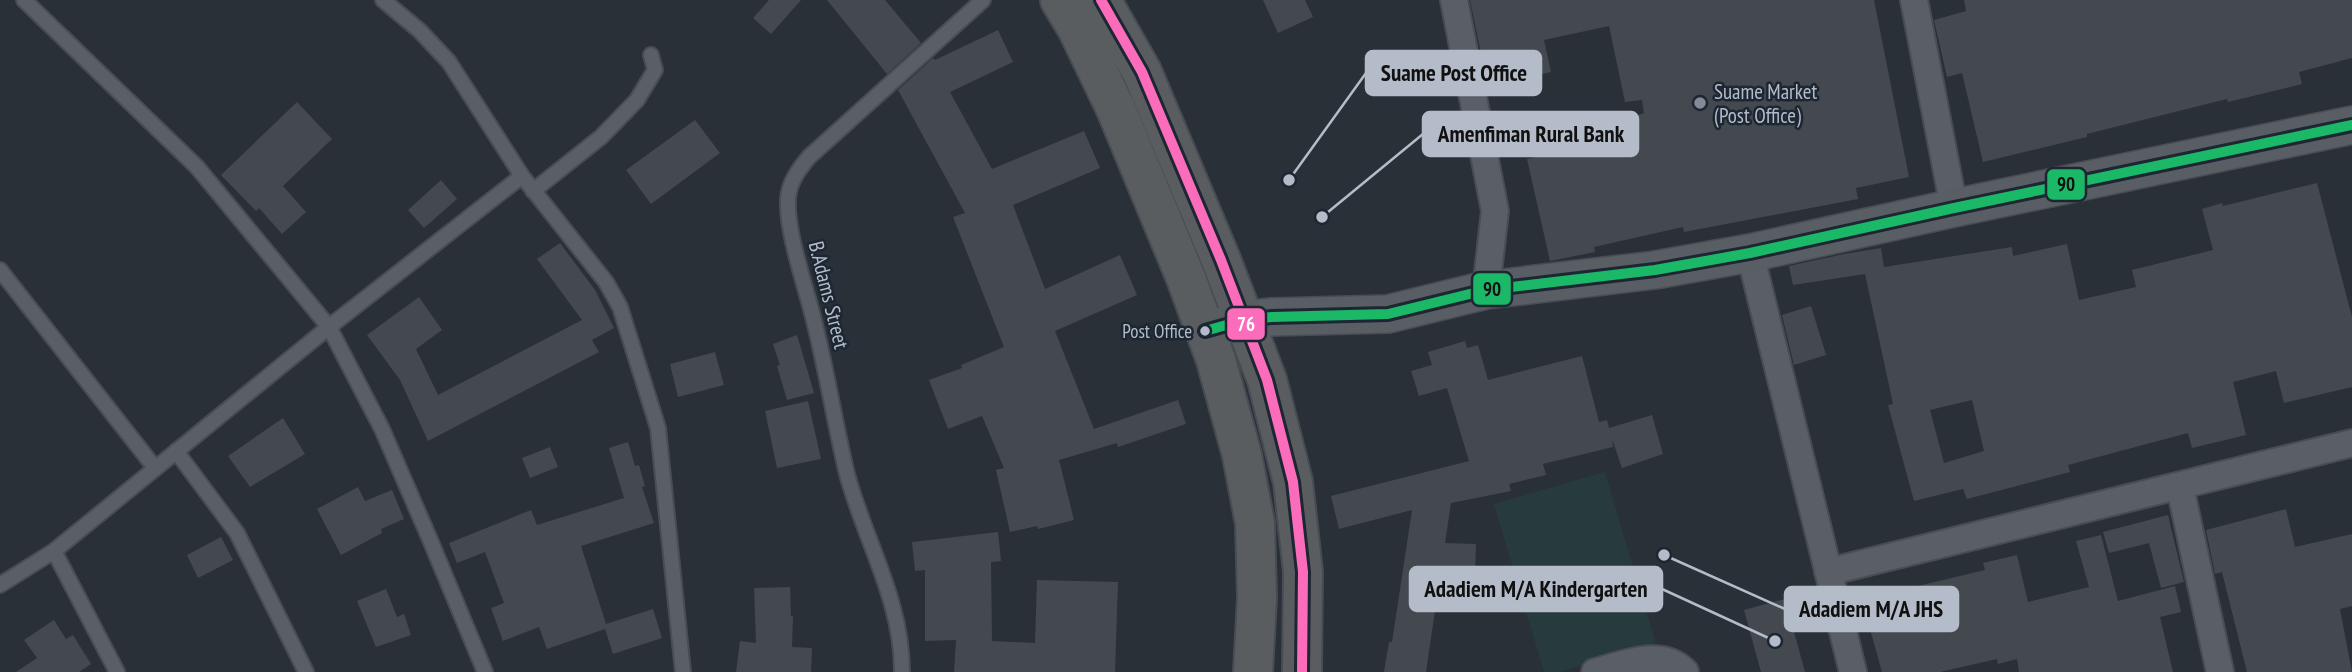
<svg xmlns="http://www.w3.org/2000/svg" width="2352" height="672" font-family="'PT Sans Narrow',sans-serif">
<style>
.green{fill:#273a3e}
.building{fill:#444950;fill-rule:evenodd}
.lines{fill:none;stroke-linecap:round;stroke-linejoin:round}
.lane-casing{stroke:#484c53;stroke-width:18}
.street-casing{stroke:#484c53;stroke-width:30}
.secondary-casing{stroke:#484c53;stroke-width:40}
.highway-casing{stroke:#474c53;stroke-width:42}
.lane{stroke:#5a5e66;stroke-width:14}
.street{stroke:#5a5e66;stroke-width:26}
.secondary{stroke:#595d64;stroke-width:37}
.highway{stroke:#5a5d60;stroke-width:38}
.bus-1-casing{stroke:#1d2633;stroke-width:16}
.bus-2-casing{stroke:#1d2633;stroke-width:16}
.bus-1{stroke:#1ab867;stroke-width:10}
.bus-2{stroke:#fb6dba;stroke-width:10}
.poi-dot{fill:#848b96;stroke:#1d2633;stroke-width:2.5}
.bus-dot{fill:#b4bcc9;stroke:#1d2633;stroke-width:2.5}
.labels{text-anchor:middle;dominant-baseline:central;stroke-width:5;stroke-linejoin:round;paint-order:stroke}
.bus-label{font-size:19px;fill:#b4bcc9;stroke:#1d2633;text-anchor:end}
.poi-label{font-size:21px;fill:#b4bcc9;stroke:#1d2633;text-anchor:start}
.street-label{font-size:21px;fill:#b4bcc9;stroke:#1d2633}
.leader{fill:none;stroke:#b4bcc9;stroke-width:2.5}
.callout-dot{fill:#b4bcc9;stroke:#1d2633;stroke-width:2.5}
.callout{fill:#b4bcc9;stroke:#b4bcc9;stroke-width:2.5}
.callout-label{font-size:23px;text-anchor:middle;font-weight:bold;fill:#111}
.line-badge{stroke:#1d2633;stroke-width:2.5}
.badge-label{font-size:19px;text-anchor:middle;font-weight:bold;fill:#fff}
.pale-badge-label{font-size:19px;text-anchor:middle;font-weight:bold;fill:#111}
</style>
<rect width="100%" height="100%" fill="#2a3038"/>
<path class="green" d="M1605,472L1656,644L1560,672H1544L1494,504Z"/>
<path class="building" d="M769,0H801L771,34L753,18Z
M827,0H885L921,43L887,74Z
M1263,0H1305L1313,17L1278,33Z
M1470,0H1874L1909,177L1856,188L1858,199L1684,232L1683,227L1594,247L1595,252L1550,261L1527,159L1630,136L1627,119L1644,113L1642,100L1625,102L1609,26L1544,40L1551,72L1495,85L1487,52L1481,53Z
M1964,0H2352V58L2299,72L2302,84L2228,102L2227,99L2087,134V137L1983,162L1962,73L1947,77L1934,20L1966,11Z
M998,30L1013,62L950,92L992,169L1084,131L1100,168L1013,205L1045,289L1120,255L1137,295L1055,331L1094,429L1178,400L1186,424L1118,447L1117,443L1059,460L1074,520L1038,529L1037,526L1010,532L996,470L1004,468L982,416L948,429L929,380L962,368L961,365L1004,347L953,217L965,213L898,90L933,58L935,60Z
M297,102L332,139L283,186L306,212L282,234L259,208L256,211L221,175Z
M695,120L720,153L651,204L626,170Z
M441,180L457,199L424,228L408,210Z
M2317,183L2352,317V387L2284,403L2276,371L2233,382L2246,435L2192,448L2188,433L2068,465L2070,472L1967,499L1963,489L1914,501L1888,405L1893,404L1865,274L1793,285L1789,266L1844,254L1881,248L1884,267L2012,247L2013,256L2067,244L2079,300L2136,287L2132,270L2213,250L2202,209L2222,203L2223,206ZM1972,400L1984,451L1944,463L1930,410Z
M560,243L595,290L614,328L592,340L599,352L428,441L400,380L367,335L419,297L442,330L416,349L438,395L582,320L537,259Z
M1811,306L1826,355L1794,365L1782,315Z
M797,335L814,393L787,400L777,366L780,365L773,344Z
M1465,341L1467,348L1478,345L1488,380L1582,356L1599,422L1607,420L1609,428L1652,415L1663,454L1622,468L1612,439L1613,447L1543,464L1546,475L1509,484L1511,491L1451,503L1445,543L1476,544L1474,598L1437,597L1426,672H1384L1389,642H1392L1412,510L1339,529L1331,496L1469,461L1447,388L1419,396L1411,371L1432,365L1428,352Z
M715,352L724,385L678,397L670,364Z
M808,401L821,459L777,468L765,411Z
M283,418L305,454L250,487L228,456Z
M628,442L635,466L639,465L645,486L642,487L654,523L581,546L606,624L653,609L662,638L613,654L605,629L547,649L539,627L503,641L491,608L504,603L485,552L457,563L449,543L531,510L537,525L624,498L609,448Z
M550,447L558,467L530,478L522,458Z
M358,487L365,501L392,490L404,519L381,529L382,533L341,555L317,509Z
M2286,509L2295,547L2352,534V606L2340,609L2352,672H2247L2222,572L2215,574L2206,530Z
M2168,515L2184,582L2161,588L2149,543L2109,553L2103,532Z
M998,532L1001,561L991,562L992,641L1035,643L1037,580L1118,582L1115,672H954L956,640L925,641V570L915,571L912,542Z
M2101,535L2118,601L2175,586L2181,612L2160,617L2173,672H2019L2017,659L1998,664L1997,659L1940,672H1882L1865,611L1876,596L1985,570L1983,563L2017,555L2028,602L2089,587L2076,541Z
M221,537L233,560L198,578L187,555Z
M790,587L791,616H793L792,647L812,648L811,672H736L740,641L756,643L754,588Z
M386,589L397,617L404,614L411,635L376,647L357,601Z
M1785,599L1805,672H1761L1744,610Z
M54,620L66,639L73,635L91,664L79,672H16L37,658L24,640Z"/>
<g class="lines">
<g class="lane-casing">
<path id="lane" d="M24,0L197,167L329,327L382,429L431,542L485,672
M383,0L420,31L449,62L522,176L606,282L620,307L658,428L683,672
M533,191L601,137L637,100L655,70L651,55
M0,270L155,468
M176,451L237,533L306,672
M54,551L117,672
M0,585L54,551L329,327L522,176
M902,672C902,600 865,541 847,474C834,420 826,366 812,313C804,282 786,229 788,199C789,182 799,169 809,157L983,0"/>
</g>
<g class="street-casing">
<path id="street" d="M1454,0L1495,211L1486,290
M1914,0L1954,208
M1750,253L1853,672
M2180,487L2220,672
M1828,572L2352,443
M1595,672C1623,665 1662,647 1685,672"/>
</g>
<g class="secondary-casing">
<path id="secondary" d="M1205,331L1244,320L1272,317L1388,314L1486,290L1655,270L1750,253L1954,208L2352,125"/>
</g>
<g class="highway-casing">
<path id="highway" d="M1060,0L1077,28L1116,109L1186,278L1216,360L1242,455L1255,523L1257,598L1253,672
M1101,0L1142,72L1221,260L1267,380L1293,482L1303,572L1302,672"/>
</g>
<use href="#lane" class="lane"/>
<use href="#street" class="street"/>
<use href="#secondary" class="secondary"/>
<use href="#highway" class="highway"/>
<g class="bus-1-casing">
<path id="bus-1" d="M1205,331L1244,320L1272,317L1388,314L1486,290L1655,270L1750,253L1954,208L2352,125"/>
</g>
<g class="bus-2-casing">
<path id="bus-2" d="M1101,0L1142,72L1221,260L1267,380L1293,482L1303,572L1302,672"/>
</g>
<use href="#bus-1" class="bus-1"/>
<use href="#bus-2" class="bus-2"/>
</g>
<circle class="poi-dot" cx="1700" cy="103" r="7"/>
<circle class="bus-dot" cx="1205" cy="331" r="6"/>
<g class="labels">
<g class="bus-label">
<text x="1192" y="331">Post Office</text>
</g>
<g class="poi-label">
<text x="1714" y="91">Suame Market<tspan x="1714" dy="24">(Post Office)</tspan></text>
</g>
<g class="street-label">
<text transform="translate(829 295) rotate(76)">B.Adams Street</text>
</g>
</g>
<path class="leader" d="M1289 180L1366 73M1322 217L1423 134M1775 641L1662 589M1664 555L1785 609"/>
<g class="callout-dot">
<circle cx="1289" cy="180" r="7"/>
<circle cx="1322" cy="217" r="7"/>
<circle cx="1775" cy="641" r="7"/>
<circle cx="1664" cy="555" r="7"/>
</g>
<g class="callout">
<rect x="1366" y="51" width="175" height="44" rx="7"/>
<rect x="1423" y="112" width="215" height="44" rx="7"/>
<rect x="1410" y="567" width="252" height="44" rx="7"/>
<rect x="1785" y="587" width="173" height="44" rx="7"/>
</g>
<g class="callout-label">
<text x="1454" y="81">Suame Post Office</text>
<text x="1531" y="142">Amenfiman Rural Bank</text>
<text x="1536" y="597">Adadiem M/A Kindergarten</text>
<text x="1871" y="617">Adadiem M/A JHS</text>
</g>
<g class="line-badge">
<rect x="2046" y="168" width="40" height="33" rx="7" fill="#1ab867"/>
<rect x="1472" y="272" width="40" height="34" rx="7" fill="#1ab867"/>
<rect x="1226" y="307" width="40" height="34" rx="7" fill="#fb6dba"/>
</g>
<g class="badge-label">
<text x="1246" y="331">76</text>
</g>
<g class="pale-badge-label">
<text x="2066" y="191">90</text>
<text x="1492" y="296">90</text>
</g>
</svg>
